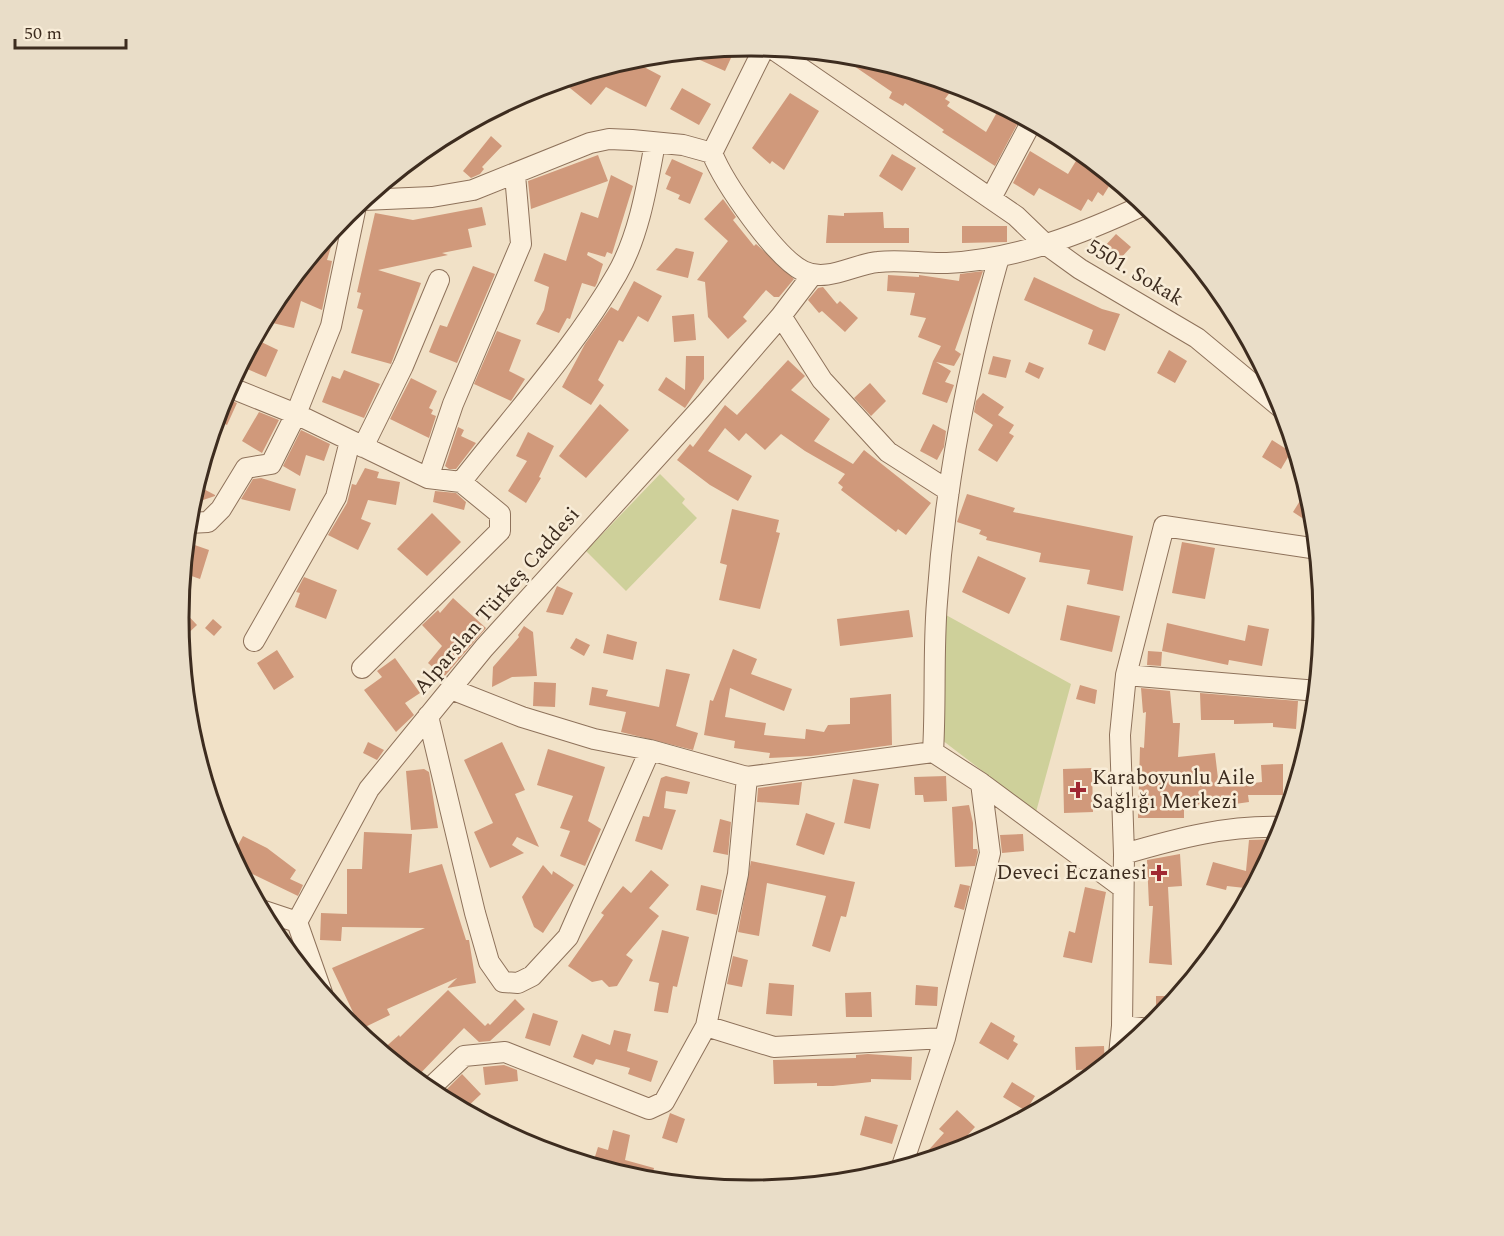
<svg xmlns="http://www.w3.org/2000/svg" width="1504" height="1236" font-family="Spectral,serif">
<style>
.green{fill:#ced09a}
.building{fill:#d0997b}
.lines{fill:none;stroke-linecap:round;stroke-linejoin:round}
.minor-casing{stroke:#8e725b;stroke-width:22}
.minor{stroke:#fbefdb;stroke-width:20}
.poi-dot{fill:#a02832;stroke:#f8ecd7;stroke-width:2}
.labels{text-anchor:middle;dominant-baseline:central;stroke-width:5;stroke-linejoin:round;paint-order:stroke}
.street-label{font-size:21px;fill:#3d2c1f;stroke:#f8ecd7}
.poi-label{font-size:21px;fill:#3d2c1f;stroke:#f8ecd7;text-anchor:start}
.rim{fill:none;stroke:#3d2c1f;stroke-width:3}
</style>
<rect width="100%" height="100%" fill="#f1e1c7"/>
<path class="green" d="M660,474L685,499L682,503L697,518L626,591L586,551Z
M946,615L1071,684L1036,812L942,740Z"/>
<path class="building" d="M736,47L725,71L700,60L705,50Z
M835,53L864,56L907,69L922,79L925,75L956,84L945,99L950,102L947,106L986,132L1001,105L1021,117L995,166L942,132L944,130L905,103L903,106L889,98L892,92Z
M629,59L661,76L646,107L606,87L591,105L560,80Z
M682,88L711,104L699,125L670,109Z
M790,93L819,111L784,170L772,161L770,164L752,148Z
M491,136L502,146L482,167L484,169L480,174L471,178L463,171Z
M1030,151L1068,174L1082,151L1114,178L1103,196L1098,192L1092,202L1088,199L1081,211L1039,188L1034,196L1013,183Z
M892,154L916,168L902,191L879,176Z
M598,155L608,181L531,209L528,181Z
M672,159L703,173L690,204L678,199L680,195L666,189L671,177L665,174Z
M611,175L633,186L612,254L607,252L605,257L588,252L587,255L603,264L597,283L595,287L582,283L570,319L567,318L559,333L536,324L544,310L549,287L534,281L544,253L566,261L581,212L598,218Z
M723,199L736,217L733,220L754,246L756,244L794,279L779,297H774L766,290L743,317L747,321L728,339L708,317L705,282L697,280L728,241L704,219Z
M482,207L486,225L468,229L472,247L442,253L448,255L378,270L421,283L391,364L351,353L363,310L357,308L361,293L357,292L375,213L413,220Z
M883,212L884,228H909V243H826L828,215L844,216V213Z
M338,224L327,260L332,261L322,310L301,301L294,328L264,321L276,299L296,275L301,276L305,264Z
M962,226H1007V242L962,243Z
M1116,234L1131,247L1119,260L1104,247Z
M676,248L694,252L688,278L656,270Z
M473,266L495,274L457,363L429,352L440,325L447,327Z
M983,271L955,350L961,354L954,366L936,362L951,371L945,382L954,385L947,403L922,394L933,361L941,346L918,337L926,318L910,315L915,293L887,291L888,275L919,277V275L959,281L960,274Z
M1034,277L1102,309L1120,314L1105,351L1088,344L1093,330L1024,300Z
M634,281L662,296L648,322L638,316L623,342L619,340L598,380L604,385L591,405L562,387L585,344L611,307L618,311Z
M823,287L837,304L840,301L858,318L845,332L822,311L819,313L808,300L818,288Z
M694,314L696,340L674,342L672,316Z
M497,331L521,340L509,371L525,379L511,401L474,384Z
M255,339L278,350L266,377L240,366Z
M1169,350L1187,361L1175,383L1157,373Z
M686,356H704V379L685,408L658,390L666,377L685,390Z
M993,356L1011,360L1006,378L988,374Z
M788,360L805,376L791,390L830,419L814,441L853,464L864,450L931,503L906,535L898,529L896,532L841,490L843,487L838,483L845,474L805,451L781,434L765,450L746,433L739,441L725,428L708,451L752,476L738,501L710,485L677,460L690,444L693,447L725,405L737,415Z
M1029,362L1044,368L1039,379L1025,372Z
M344,370L380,384L364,418L322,402L332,376L340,379Z
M411,378L437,391L429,408L433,410L431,414L436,416L429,438L390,419Z
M870,383L886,401L871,416L854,398Z
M983,393L1004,407L998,415L1014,425L1009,433L1014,436L997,462L978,450L993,425L974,412L976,401Z
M223,397L237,403L227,425L216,420Z
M600,404L629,430L586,478L559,456Z
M259,412L279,420L262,453L242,441Z
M933,424L946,431L944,447L937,460L920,451Z
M458,427L464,430L461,436L476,443L456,469H449L445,466Z
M301,430L330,444L324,461L306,455L300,476L283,466Z
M528,432L554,446L539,477L541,478L526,503L508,491L527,461L516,456Z
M1272,440L1291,452L1281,469L1262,457Z
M365,468L379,472L377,478L400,482L396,505L368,500L361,519L371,523L358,550L328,535L347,503L352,484L356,485Z
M261,478L296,489L290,511L241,499L253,479Z
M196,485L215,495V496L191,504Z
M1308,488L1314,507L1316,527L1293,512Z
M435,491L456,493L466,502L464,510L433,502Z
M967,494L1015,508L1013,512L1133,536L1123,591L1087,584L1090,570L1039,562L1041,553L986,540L987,537L979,534L981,530L957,522Z
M732,509L779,520L776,532L780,533L760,609L719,600L727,565L720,563Z
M432,513L461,542L427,576L397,549Z
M186,542L209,550L200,579L183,573Z
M1182,542L1215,548L1205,599L1172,593Z
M978,556L1026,578L1009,614L962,592Z
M304,577L337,590L326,619L295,607L300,593L296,592Z
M557,586L573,593L563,615L546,612Z
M453,598L486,628L444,677L428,663L442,646L422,625L438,610L440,613Z
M1067,605L1120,616L1112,652L1060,640Z
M180,607L197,625L181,640L179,618Z
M909,610L913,637L840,646L837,619Z
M213,619L222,627L214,636L205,628Z
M1167,623L1245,641L1248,625L1269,629L1262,666L1229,660L1228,665L1162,651Z
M524,626L533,632L537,676L512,677L492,687L493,667L519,637L518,635Z
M607,634L637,642L633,660L603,653Z
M576,638L590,645L584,656L570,648Z
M733,649L757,659L751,674L792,689L784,711L730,688L725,717L766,723L764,735L805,739L806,729L824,732L828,725L850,724V698L891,694L892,745L811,756L769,758L770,753L734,748L735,741L704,735L710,700L713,701Z
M277,650L294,677L274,690L257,663Z
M1148,651L1162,652L1161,666L1147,665Z
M395,658L420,693L405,703L414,715L396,732L364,690L382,677L377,671Z
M666,669L690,674L676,726L698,733L693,750L621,732L626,712L589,705L592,687L608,690L606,696L659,707Z
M534,682L556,683L555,707L533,706Z
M1080,685L1097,690L1095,704L1076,699Z
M1141,688L1170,691L1173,723H1180L1178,757L1215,753L1219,787L1262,782L1261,765L1283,764V795H1248L1249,802L1228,805V801L1184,806V818H1138L1140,747L1144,748L1146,712L1143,713Z
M1200,693L1298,701L1296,729L1273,727V723L1234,724V720H1201Z
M368,742L384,750L377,760L363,753Z
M502,742L525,790L515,794L539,847L517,837L512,845L524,853L490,868L474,832L493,823L464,760Z
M548,749L605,767L588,821L601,829L585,866L560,856L570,831L560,828L573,796L537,785Z
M1092,768L1093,812L1064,813L1063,769Z
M424,769L429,772L438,828L411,830L406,771Z
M666,776L690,782L687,794L666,791L664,808L676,810L662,850L635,841L643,816L649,817L661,778Z
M946,776L947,801L924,802L923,795H915L914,777Z
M853,779L879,784L870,829L844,823Z
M802,782L799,805L757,802L758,788Z
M969,805L973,823V849H977L978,852L975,866L955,867L952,807Z
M806,813L835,823L824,855L796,845Z
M720,819L731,822L728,855L713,852Z
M364,832L412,834L409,873L442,864L466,940H469L476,983L447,988L457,978L387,1009L390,1015L361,1029L332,968L425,928L342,927L341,941L320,940L321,913L347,914V869H362Z
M1023,834L1024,851L1002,853L1000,835Z
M243,836L267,848L296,870L290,879L303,885L298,896L238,867L232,856Z
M1281,839L1254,889L1227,886L1226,890L1206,885L1213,862L1246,871L1249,840Z
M1180,854L1182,886L1168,887L1172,965L1149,963L1153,906H1149L1147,860Z
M751,861L855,882L846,917L841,916L830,952L812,946L826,896L767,883L759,936L738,932Z
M543,865L552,875L553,871L574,885L543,933L534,927L522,897Z
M651,870L669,885L649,908L659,916L626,955L633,960L617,986L609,987L602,980L592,982L568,966L604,915L601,913L623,886L631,893Z
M960,884L970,886L964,910L954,907Z
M701,885L722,890L717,915L696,910Z
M1085,887L1106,892L1092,963L1063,957L1069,931L1075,933Z
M662,930L689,937L677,987L673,986L668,1013L654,1011L659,983L649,981Z
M733,956L748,960L742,987L727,984Z
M769,983L794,985L792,1016L766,1014Z
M916,985L938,987L937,1006L915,1005Z
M448,990L485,1026L488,1023L490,1025L515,999L525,1009L490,1041L479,1042L464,1028L415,1079L381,1051L399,1035L400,1037Z
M871,992L872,1017H846L845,993Z
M1156,996H1179L1164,1015H1156Z
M533,1013L558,1021L550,1046L525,1038Z
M991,1022L1015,1036L1013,1041L1018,1044L1008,1060L979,1043Z
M614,1030L631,1034L627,1051L658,1061L651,1082L628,1074L630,1068L596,1059L593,1065L573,1057L582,1034L610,1045Z
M1104,1046L1105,1066L1101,1069L1076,1070L1075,1047Z
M868,1054L912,1057L911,1080L871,1079V1082L833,1086H817V1083L774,1084L773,1060L856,1058V1055Z
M504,1065L517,1070L518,1081L485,1085L483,1067Z
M462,1074L481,1094L464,1110L446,1090Z
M1012,1082L1035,1096L1026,1111L1003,1097Z
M957,1110L975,1127L958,1146L953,1141L938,1158L916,1164L944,1133L939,1129Z
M670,1113L685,1119L677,1143L662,1138Z
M865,1116L898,1125L892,1144L860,1135Z
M613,1130L630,1135L625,1160L654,1168L651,1181L592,1166L598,1147L608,1150Z"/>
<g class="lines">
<g class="minor-casing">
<path id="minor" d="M770,47L1016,216L1044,243L1080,269L1197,338L1285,411
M712,153L765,46
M991,198L1032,121
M363,200L432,197L473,190L590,143L609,139L632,140L683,145L712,153C724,183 775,257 803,271C827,283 854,264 878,262C901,259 924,264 947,263C1016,260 1084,233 1146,204
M781,316L822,380L888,452L949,491
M229,387L296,414L428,478L461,482L500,514V531L362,668
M363,447L403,366L439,280
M428,478L453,404L521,244L515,175
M461,482C514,414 574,349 617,274C639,236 647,186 655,143
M188,523L208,522L221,509L246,468L271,464L296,414L331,326L356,206
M254,641L336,497L350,441
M1126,675L1318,691
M451,689L522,717L594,739L650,750L747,777L933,752
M428,716L475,913L489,962L503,982L518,983L532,976L568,937L650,750
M981,783L933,752C936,702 933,652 937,602C945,485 967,370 999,257
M1124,854C1179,838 1227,825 1284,827
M261,910L297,922
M322,993L297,922L369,789L484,648L705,404L781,316L813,274
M706,1026L738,874L747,777
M1122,1026L1150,1029
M1119,1055L1122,1026L1124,854L1120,735L1126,675L1164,526L1318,549
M428,1090L464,1056L505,1052L649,1109L664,1102L706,1026L774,1047L945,1038
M901,1169L945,1038L990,853L981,783L1123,888"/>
</g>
<use href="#minor" class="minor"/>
</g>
<g class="poi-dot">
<path d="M1075 781h6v6h6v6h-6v6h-6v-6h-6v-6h6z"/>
<path d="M1156 864h6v6h6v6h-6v6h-6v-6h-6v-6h6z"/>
</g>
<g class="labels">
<g class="street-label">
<text transform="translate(1135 273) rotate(31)">5501. Sokak</text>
<text transform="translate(497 601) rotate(-49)">Alparslan Türkeş Caddesi</text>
</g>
<g class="poi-label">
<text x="1092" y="778">Karaboyunlu Aile<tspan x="1092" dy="24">Sağlığı Merkezi</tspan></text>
<text x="1147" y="873" text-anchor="end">Deveci Eczanesi</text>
</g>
</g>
<path d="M0 0H1504V1236H0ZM189 618a562 562 0 1 1 1124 0a562 562 0 1 1-1124 0Z" fill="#e9ddc8" fill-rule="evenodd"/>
<path class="rim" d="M189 618a562 562 0 1 1 1124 0a562 562 0 1 1-1124 0Z"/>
<path d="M15 39v9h111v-9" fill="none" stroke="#3d2c1f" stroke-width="3"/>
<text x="24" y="39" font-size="18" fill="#3d2c1f" stroke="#f8ecd7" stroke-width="4.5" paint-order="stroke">50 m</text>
</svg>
